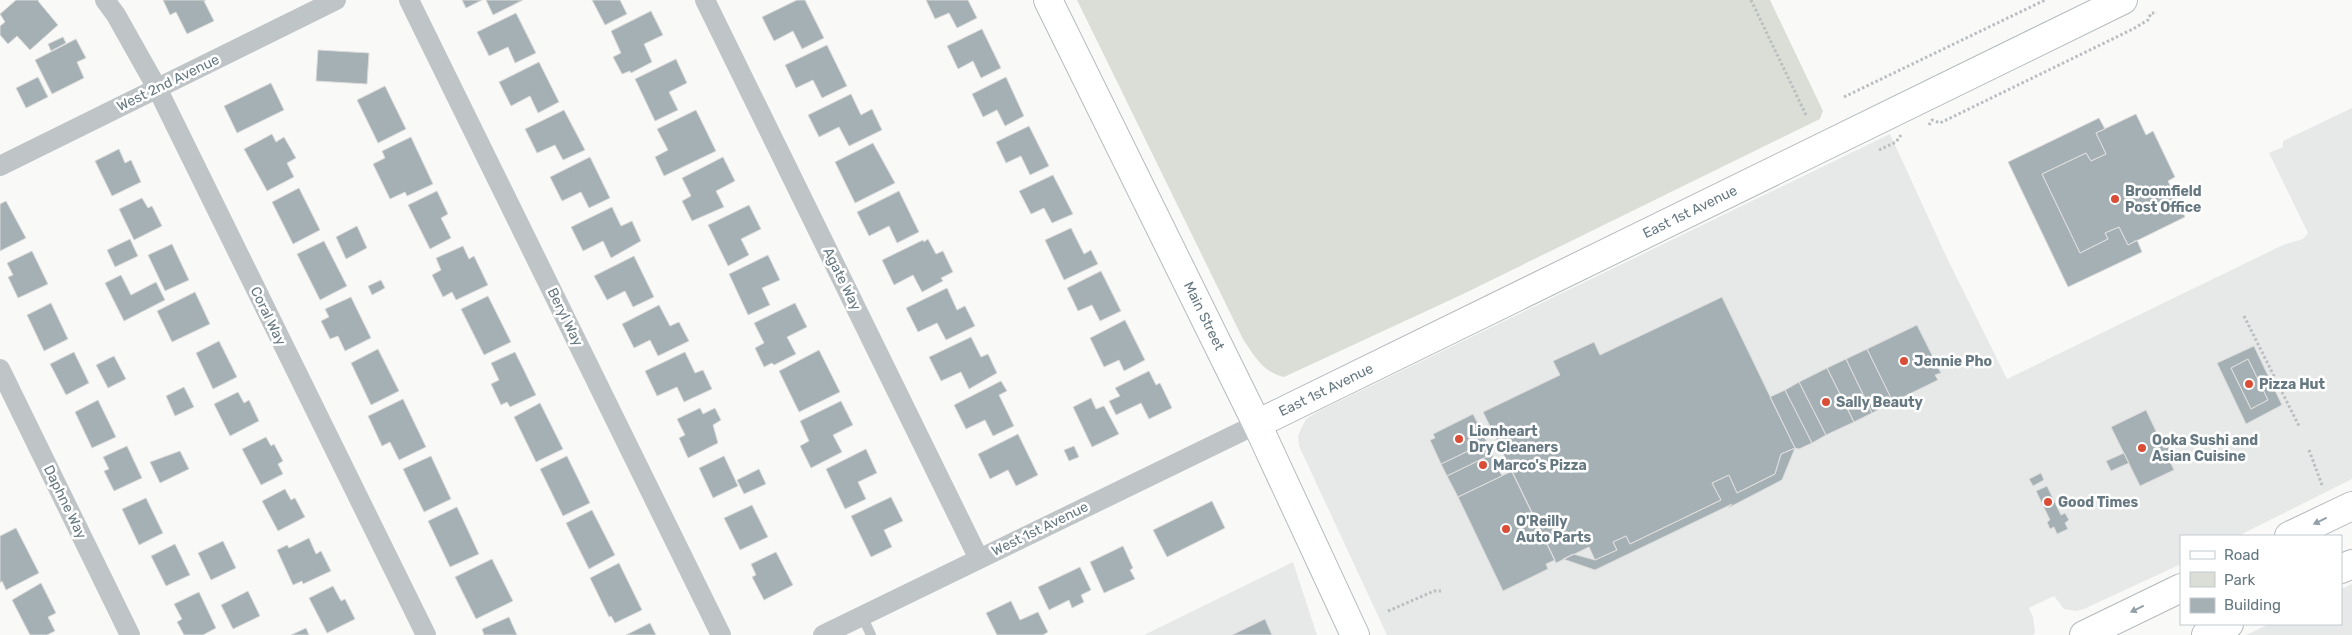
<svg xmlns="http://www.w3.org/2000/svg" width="2352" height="635" font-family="Rubik,sans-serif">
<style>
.built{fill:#e7e9e9}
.green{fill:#daded7}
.building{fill:#a5b0b5;stroke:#dbdbda;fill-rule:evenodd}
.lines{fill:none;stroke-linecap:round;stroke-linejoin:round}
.secondary-casing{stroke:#b4babe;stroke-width:30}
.primary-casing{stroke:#b3b9bc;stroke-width:30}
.path{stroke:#babec0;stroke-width:3;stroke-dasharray:2.5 2.5;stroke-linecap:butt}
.lane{stroke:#bfc4c7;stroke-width:10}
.street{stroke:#bfc4c7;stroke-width:20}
.secondary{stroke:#fff;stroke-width:28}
.primary{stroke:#fff;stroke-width:28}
.oneway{fill:#94a0a7}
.poi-dot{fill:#da4d37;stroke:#fff;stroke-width:2}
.labels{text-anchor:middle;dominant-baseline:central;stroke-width:5;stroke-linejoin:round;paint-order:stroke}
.street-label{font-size:14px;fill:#667881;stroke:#fff}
.poi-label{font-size:14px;font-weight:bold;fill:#667881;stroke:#fff;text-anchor:start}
</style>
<rect width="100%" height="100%" fill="#f9f9f8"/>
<path class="built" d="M2352,108V479L2238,536H2181V564L2084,609L2076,611L2064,609L2054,596L2029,608L2033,617L2035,633L2033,635H1387L1299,446L1298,436L1302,427L1306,419L1317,412L1890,134L1947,258L2007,379L2283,245L2303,239L2308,233L2269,153L2283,147V141Z
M1293,562L1317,635H1144Z
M2352,584V635H2246L2269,624H2341V589Z"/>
<path class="green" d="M1077,0H1770L1823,111L1820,119L1461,295L1284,377C1264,373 1254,356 1243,339Z"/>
<path class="building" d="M16,0H39L38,1L58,25L30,50L17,36L8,44L0,35V26L5,22L0,14Z
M163,0H206L204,1L214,21L187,34L176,12L170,15Z
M462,0H482L466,8Z
M486,0H523L493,15Z
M592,0H620L627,14L605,25Z
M797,0H805L824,38L802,49L793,31L774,41L762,17Z
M926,0H968L977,18L957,28L949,13L935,19Z
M651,11L663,35L644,44L652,62L631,73L630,71L622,74L613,57L621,53L611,31Z
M516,13L536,53L515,63L508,47L489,56L477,32Z
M982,29L1001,68L981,78L973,61L958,69L947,46Z
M63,37L66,43L51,51L48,44Z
M76,39L86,58L77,62L84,78L52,94L35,60Z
M827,45L847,86L822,98L813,80L796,88L785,65Z
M318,50L369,53L367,84L316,81Z
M676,59L687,83L669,92L678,110L655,121L635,79Z
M539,62L559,102L538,113L530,96L511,106L499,82Z
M38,77L48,97L26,108L16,88Z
M1006,77L1024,116L1005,126L997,110L983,117L972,94Z
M271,83L284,110L237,133L224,106Z
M385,86L406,129L378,143L357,100Z
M851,94L861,115L872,109L882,130L849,146L839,127L819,137L808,115Z
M564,110L585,150L563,160L555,145L537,153L525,129Z
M696,110L716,151L664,176L655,157L668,150L657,129Z
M2136,114L2146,135L2153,131L2175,177L2168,181L2185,217L2128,245L2119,227L2105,233L2108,239L2080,253L2042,174L2086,153L2091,161L2106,154L2096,133Z
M2099,118L2105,129L2096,133L2106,154L2091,161L2086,153L2042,174L2080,253L2108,239L2105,233L2119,227L2128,245L2137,240L2142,252L2068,287L2008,162Z
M1029,126L1049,166L1030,175L1021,156L1006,163L996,142Z
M272,134L276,142L284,137L296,158L287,163L294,177L267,191L244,149Z
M411,137L433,184L407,196L405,192L390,199L373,164L385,158L382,151Z
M873,143L895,183L855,203L835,162Z
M119,149L125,163L131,160L141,182L112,196L95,161Z
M590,157L610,198L589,208L581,192L562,201L550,177Z
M723,157L735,181L716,191L724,207L692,221L682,201L691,196L682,178Z
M1053,175L1073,214L1052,223L1044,208L1031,214L1019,191Z
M299,188L320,230L293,244L272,202Z
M437,191L448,214L441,218L451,238L430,249L408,205Z
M899,191L919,232L897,243L889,226L869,236L857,212Z
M142,198L148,208L152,206L162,226L134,240L119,209Z
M6,201L26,238L0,251V204Z
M749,205L761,229L741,239L749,255L728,266L708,225Z
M612,207L621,226L632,221L641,241L611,258L603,241L583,251L571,227Z
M357,226L367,248L346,259L336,237Z
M1071,228L1084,254L1091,250L1098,264L1064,280L1045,240Z
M130,239L138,256L115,267L107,250Z
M928,239L936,254L943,251L953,272L941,278L943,281L922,292L913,275L894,285L882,260L923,240L924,242Z
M324,241L347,286L320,300L297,254Z
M172,244L189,280L165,291L148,255Z
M463,246L469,259L474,256L488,285L456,300L452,292L443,297L432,275L441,270L436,258Z
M32,251L48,284L18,298L8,277L13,275L7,263Z
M768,255L780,280L762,288L770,305L748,315L729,274Z
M634,256L654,297L633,307L625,291L607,300L594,276Z
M1101,271L1121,311L1100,321L1092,305L1078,311L1067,288Z
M121,275L131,295L156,282L165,300L124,321L105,283Z
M381,280L385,288L372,295L368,286Z
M947,288L957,310L965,306L975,326L946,340L937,323L918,332L906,308Z
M195,292L210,324L172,342L157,311Z
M488,296L511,342L484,355L461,309Z
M351,297L371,338L345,351L338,336L330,339L321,321L329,317L325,309Z
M1722,297L1795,448L1781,454L1775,474L1737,493L1729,475L1712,483L1721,500L1630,544L1626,536L1613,542L1617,550L1595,560L1589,547L1556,563L1483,412L1560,375L1553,361L1594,342L1600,355Z
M51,303L68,339L44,351L27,315Z
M795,303L807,327L787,337L796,354L774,365L772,363L764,367L755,348L764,343L754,323Z
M659,305L670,326L679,322L689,341L658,356L650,340L634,348L622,324Z
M1125,320L1145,360L1124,371L1119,360L1104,367L1090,338Z
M1917,325L1941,373L1935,375L1938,380L1893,402L1867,349Z
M971,337L981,357L988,354L997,373L969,389L961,372L941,381L929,357Z
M219,341L237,377L213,389L196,353Z
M2254,346L2282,405L2246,424L2217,363ZM2248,359L2268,400L2251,409L2231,368Z
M378,349L399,391L371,405L351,363Z
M1867,349L1893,402L1872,413L1846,359Z
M819,350L840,392L799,412L779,371Z
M74,352L89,383L66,395L50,364Z
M515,352L536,395L510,407L507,402L501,405L491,384L499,380L491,363Z
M685,352L695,373L703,370L712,389L684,402L677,387L657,396L645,371Z
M114,356L126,379L108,388L96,365Z
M1846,359L1872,413L1854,422L1827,368Z
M2248,359L2268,400L2251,409L2231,368Z
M1827,368L1854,422L1826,435L1799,382Z
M1149,371L1156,385L1160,383L1172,408L1149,419L1141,403L1116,415L1109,401L1120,396L1115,388Z
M1001,381L1007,391L999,395L1014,426L993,436L985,420L966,429L954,405Z
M1799,382L1826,435L1812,443L1785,390Z
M184,387L194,407L175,416L166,396Z
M1785,390L1812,443L1799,449L1795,448L1770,397Z
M238,392L244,403L249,400L259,421L230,436L214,404Z
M1091,398L1096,409L1104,406L1119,434L1092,447L1073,407Z
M403,399L426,447L399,460L390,442L382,446L368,416Z
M98,400L116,437L92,448L75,412Z
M841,401L853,425L833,435L842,452L811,468L800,446L809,441L800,421Z
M540,403L563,449L536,462L514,417Z
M700,408L703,414L715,408L721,420L713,425L718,443L688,458L679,438L685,435L677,419Z
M2146,410L2164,448L2168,447L2172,455L2168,457L2174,470L2140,486L2111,427Z
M1473,414L1487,442L1441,464L1430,440L1435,438L1433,434Z
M1018,434L1038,475L1016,486L1008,470L990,479L978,454Z
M266,437L271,446L274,444L283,461L278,464L283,474L261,485L242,449Z
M1487,442L1492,454L1447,476L1441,464Z
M127,446L142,478L114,491L104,471L109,469L103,457Z
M1074,446L1079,457L1069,461L1064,450Z
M1795,448L1782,480L1728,508L1732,504L1595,570L1563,559L1573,554L1595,560L1617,550L1613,542L1626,536L1630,544L1721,500L1712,483L1729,475L1737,493L1775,474L1781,454Z
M866,449L877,473L858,482L866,499L845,509L826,469Z
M180,451L189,469L160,483L150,462Z
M2124,453L2129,463L2111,471L2106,461Z
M1492,454L1502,476L1458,497L1447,476Z
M431,456L451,499L424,512L403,469Z
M567,456L590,503L563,516L540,469Z
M724,456L738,486L713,498L699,468Z
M759,469L766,484L744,494L737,480Z
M1512,471L1555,560L1546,564L1548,569L1503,591L1458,497Z
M2041,473L2044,480L2033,486L2029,479Z
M2047,486L2061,515L2065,513L2069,520L2065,523L2068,529L2057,534L2054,527L2050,529L2047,522L2050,520L2036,491Z
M285,489L291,500L295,498L305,517L278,531L262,501Z
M891,497L903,521L884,530L892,547L871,557L851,516Z
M146,498L163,533L139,545L122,509Z
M1212,501L1225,528L1167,557L1153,530Z
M752,505L768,537L740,550L724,518Z
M457,507L479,554L450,567L428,521Z
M592,510L615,555L589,569L566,523Z
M16,528L39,573L6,590L2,581L0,583V536Z
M309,538L316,554L321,551L331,571L303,584L302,581L293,585L277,550L287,545L289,548Z
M223,541L236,568L211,580L198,553Z
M175,544L190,575L166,586L151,556Z
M1123,546L1133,568L1130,570L1135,579L1104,593L1090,562Z
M776,552L793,585L764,600L752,577L756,575L751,564Z
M492,559L513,601L476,619L455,577Z
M619,563L642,610L615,623L611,616L609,617L590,578Z
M1080,567L1091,590L1081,595L1084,602L1072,608L1069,600L1049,610L1038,587Z
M41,583L56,613L48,617L55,631L47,635H30L12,600Z
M333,586L341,601L345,599L355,619L327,633L309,598Z
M248,591L260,616L233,629L221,605Z
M199,592L216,628L203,635H184L177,622L182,619L174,604Z
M1011,601L1020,620L1038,612L1048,632L1043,635H997L986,613Z
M509,617L517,635H484L482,629Z
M1265,619L1272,635H1232Z
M650,623L656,635H626Z
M306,628L309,635H291Z"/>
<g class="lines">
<g class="secondary-casing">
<path id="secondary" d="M1048,0L1257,424L1355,635
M1257,424L2123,0"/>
</g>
<g class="primary-casing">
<path id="primary" d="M2289,536L2352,506
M2341,569L2352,564
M2084,635L2181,588
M2206,635L2229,624"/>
</g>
<path class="path" d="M1751,0L1806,115
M1844,97L2045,0
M1929,125L1932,120L1940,123L2133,29L2148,20L2151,13H2157
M1879,150L1896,142L1901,135
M2244,316L2299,426
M2309,450L2322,485
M1388,611L1434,591H1441"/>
<path class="lane" d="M862,616L871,635"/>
<path class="street" d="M105,0L116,15L157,88L426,635
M409,0L721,635
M705,0L979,559
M0,166L336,0
M0,369L130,635
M823,635L1257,424"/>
<use href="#secondary" class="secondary"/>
<use href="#primary" class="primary"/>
</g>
<defs><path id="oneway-solid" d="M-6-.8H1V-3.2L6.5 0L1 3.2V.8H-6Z" transform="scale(1.25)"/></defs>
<g class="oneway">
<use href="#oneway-solid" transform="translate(2320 521) rotate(154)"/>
<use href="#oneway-solid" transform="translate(2137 609) rotate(154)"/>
</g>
<g class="poi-dot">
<circle cx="2115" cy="199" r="5"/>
<circle cx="1904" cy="361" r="5"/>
<circle cx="2249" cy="384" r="5"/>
<circle cx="1826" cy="402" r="5"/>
<circle cx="1459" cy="439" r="5"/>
<circle cx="2142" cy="448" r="5"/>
<circle cx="1483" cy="465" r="5"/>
<circle cx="2048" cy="502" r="5"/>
<circle cx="1506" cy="529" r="5"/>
</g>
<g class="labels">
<g class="street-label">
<text transform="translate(168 83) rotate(-26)">West 2nd Avenue</text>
<text transform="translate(1690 212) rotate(-26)">East 1st Avenue</text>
<text transform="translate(842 279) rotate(64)">Agate Way</text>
<text transform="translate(268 316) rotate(64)">Coral Way</text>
<text transform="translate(1204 316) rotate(64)">Main Street</text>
<text transform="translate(565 317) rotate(64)">Beryl Way</text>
<text transform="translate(1326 390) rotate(-26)">East 1st Avenue</text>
<text transform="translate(65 502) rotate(64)">Daphne Way</text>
<text transform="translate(1040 529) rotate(-26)">West 1st Avenue</text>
</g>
<g class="poi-label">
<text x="2125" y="191">Broomfield<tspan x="2125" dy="16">Post Office</tspan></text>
<text x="1914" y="361">Jennie Pho</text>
<text x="2259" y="384">Pizza Hut</text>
<text x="1836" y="402">Sally Beauty</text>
<text x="1469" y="431">Lionheart<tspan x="1469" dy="16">Dry Cleaners</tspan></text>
<text x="2152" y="440">Ooka Sushi and<tspan x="2152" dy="16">Asian Cuisine</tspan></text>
<text x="1493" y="465">Marco's Pizza</text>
<text x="2058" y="502">Good Times</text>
<text x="1516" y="521">O'Reilly<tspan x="1516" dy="16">Auto Parts</tspan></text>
</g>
</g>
<rect x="2180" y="535" width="162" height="90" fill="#ffffff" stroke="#c2c9cd"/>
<rect x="2190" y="551" width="25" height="8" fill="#ffffff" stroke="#c2c9cd"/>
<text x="2224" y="560" font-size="15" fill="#667881">Road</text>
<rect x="2190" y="572" width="25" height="15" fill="#daded7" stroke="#c2c9cd"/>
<text x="2224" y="585" font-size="15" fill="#667881">Park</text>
<rect x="2190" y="598" width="25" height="15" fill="#a5b0b5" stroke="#c2c9cd"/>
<text x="2224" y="610" font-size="15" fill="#667881">Building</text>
</svg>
